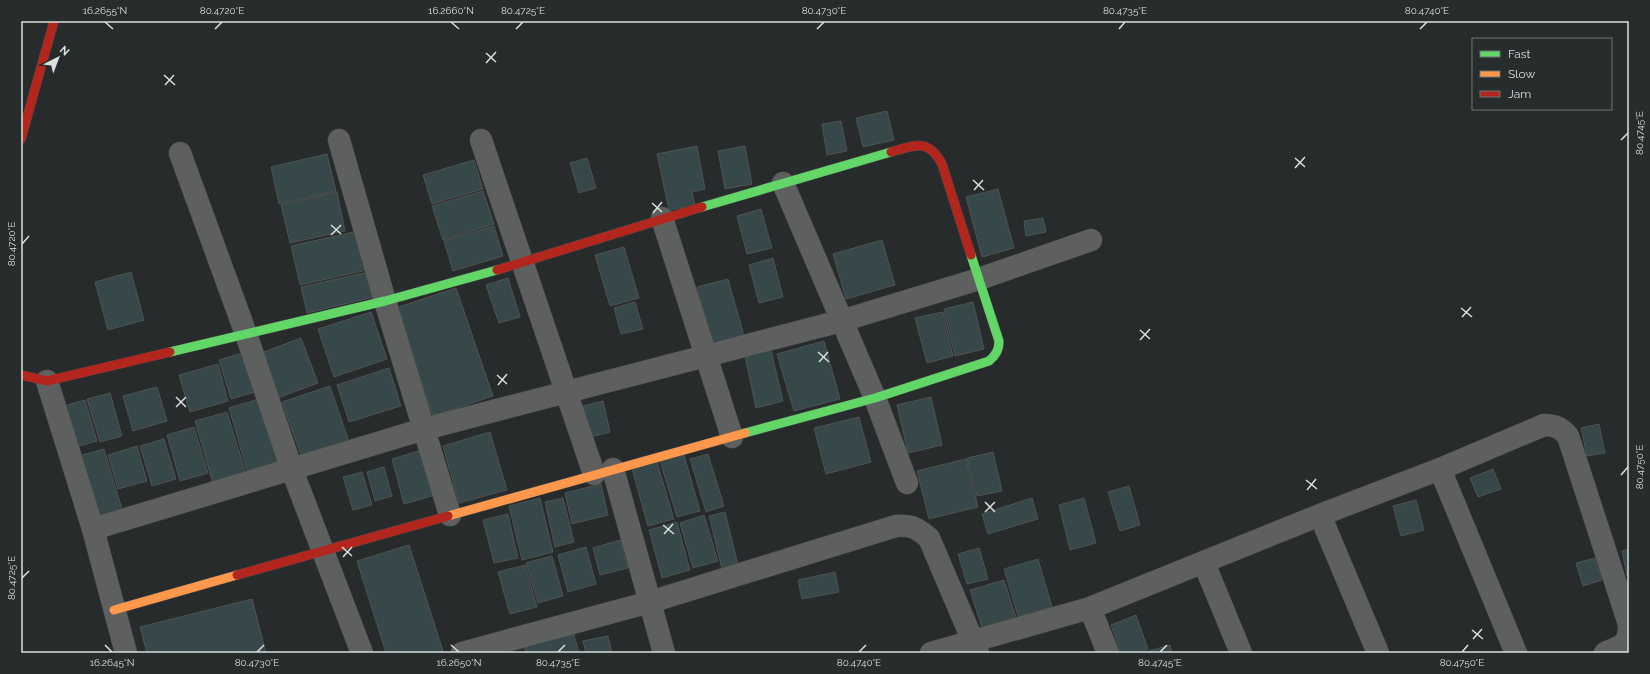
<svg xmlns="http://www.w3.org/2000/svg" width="1650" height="674" font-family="Raleway,sans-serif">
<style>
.building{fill:#364849;stroke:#505252}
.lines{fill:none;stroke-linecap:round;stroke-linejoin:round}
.street-casing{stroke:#464848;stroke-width:23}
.fast-casing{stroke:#464848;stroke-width:10}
.slow-casing{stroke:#464848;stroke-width:10}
.jam-casing{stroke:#464848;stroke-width:10}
.street{stroke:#5e6060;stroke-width:22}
.fast{stroke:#63d668;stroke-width:9}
.slow{stroke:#ff974d;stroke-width:9}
.jam{stroke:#b3261e;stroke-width:9}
.ticks{fill:none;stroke:#dbdfdf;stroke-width:1.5}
.neatline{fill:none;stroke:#dbdfdf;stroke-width:1.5}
.ticks-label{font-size:10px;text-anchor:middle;fill:#dbdfdf}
</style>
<rect width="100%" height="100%" fill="#282b2b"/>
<path class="building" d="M887,111L894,140L863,147L856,118Z
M841,121L847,151L827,155L822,124Z
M697,146L705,189L692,192L695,205L669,210L657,154Z
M745,146L752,184L725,189L718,151Z
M327,154L336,191L279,204L271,167Z
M587,158L596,188L579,193L570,163Z
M474,160L483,189L432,204L423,175Z
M998,189L1014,248L982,257L966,197Z
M483,191L494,224L443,240L432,206Z
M337,192L345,231L290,243L281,205Z
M761,209L772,248L747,254L737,216Z
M1043,218L1046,232L1026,236L1024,221Z
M494,226L503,256L453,271L444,241Z
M358,231L367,270L300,285L291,246Z
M882,240L895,285L846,299L833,254Z
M624,247L639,298L610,306L595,255Z
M773,258L783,297L759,303L749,265Z
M131,272L144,320L108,330L95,282Z
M368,272L374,297L307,313L301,287Z
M508,278L520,317L499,323L486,285Z
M728,279L745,339L714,347L697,287Z
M456,288L493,396L433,416L396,308Z
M635,302L643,329L621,334L614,308Z
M973,302L984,349L955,356L944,309Z
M371,312L387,359L334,377L318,329Z
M943,312L953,356L927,363L915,318Z
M301,338L318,383L278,398L261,353Z
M824,341L840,399L794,411L777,354Z
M771,350L783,401L756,408L745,356Z
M246,352L258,391L231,399L219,360Z
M218,364L228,401L190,412L179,375Z
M389,368L401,406L349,422L337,385Z
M330,386L349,442L302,458L282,402Z
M157,387L167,421L133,431L123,396Z
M110,393L122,436L100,442L87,399Z
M931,397L942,445L908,453L897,405Z
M262,398L281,465L248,474L229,408Z
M85,400L97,441L76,447L64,406Z
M603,401L610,432L591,437L583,406Z
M227,412L247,477L214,487L195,421Z
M859,417L871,462L826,474L814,428Z
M1599,424L1605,453L1587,456L1581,428Z
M194,427L208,473L180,481L167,435Z
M490,432L507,490L459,503L443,446Z
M164,439L176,479L152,486L140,446Z
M137,446L147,481L118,489L108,455Z
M104,449L124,516L94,524L75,457Z
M422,450L435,495L404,504L392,459Z
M993,452L1002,491L977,496L967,458Z
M708,454L724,506L706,512L690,459Z
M684,455L700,511L677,517L660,461Z
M966,459L978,507L929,519L917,471Z
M657,462L674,519L648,526L632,469Z
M384,467L392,496L375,501L367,472Z
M1493,469L1501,489L1478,497L1470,478Z
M362,472L372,505L353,510L343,477Z
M601,484L608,515L572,524L565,493Z
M1129,486L1140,525L1120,531L1108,492Z
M540,498L553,552L522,560L509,506Z
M563,498L574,542L555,547L545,502Z
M1032,498L1038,519L988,534L982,514Z
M1084,498L1096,543L1070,550L1059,505Z
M1416,500L1424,530L1401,536L1393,506Z
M725,512L740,573L724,577L709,516Z
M508,514L518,558L494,563L483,520Z
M704,515L718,561L693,568L680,523Z
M677,522L690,570L662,578L649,530Z
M620,540L628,568L600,575L593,548Z
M409,545L443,651L435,653H386L357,561Z
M586,547L596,584L568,592L558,555Z
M979,548L988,579L967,584L958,554Z
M1629,549V576H1627L1622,551Z
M552,556L563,596L538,603L526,563Z
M1595,558L1602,580L1583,586L1576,563Z
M1038,559L1052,607L1018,616L1004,569Z
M525,565L537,607L510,614L498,572Z
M835,572L839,592L802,599L798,580Z
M1004,580L1016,617L982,628L970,590Z
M252,599L266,653H147L140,627Z
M1136,615L1148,649L1137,653H1121L1111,625Z
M573,631L579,653H526L523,643Z
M608,636L612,653H586L583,641Z
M1170,645L1172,653H1142Z"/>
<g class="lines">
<g class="street-casing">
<path id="street" d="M339,140L385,301L450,515
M481,140L594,474
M180,153L246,334L292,470L362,653
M783,183L875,398L907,483
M662,218L732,437
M47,381L93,529L126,653
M613,469L664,653
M1440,469L1516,653
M1320,515L1378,653
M93,529L424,429L841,321L979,279L1091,240
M1204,563L1241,653
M1090,608L1108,653
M462,653L650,602L896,526C912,525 917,528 929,538L978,653
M931,653L1090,608L1320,515L1440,469L1544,425C1555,425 1561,428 1568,436L1629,624C1629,645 1623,645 1605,653"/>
</g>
<g class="fast-casing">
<path id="fast" d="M702,207L891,152
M170,352L385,301L497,270
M745,433L875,398L989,361C996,355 999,350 999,341L971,255"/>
</g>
<g class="slow-casing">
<path id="slow" d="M448,516L745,433
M114,610L237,575"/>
</g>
<g class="jam-casing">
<path id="jam" d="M21,139L54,21
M891,152C915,145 928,138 942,164L971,255
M497,270L702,207
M21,375L47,381L170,352
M237,575L448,516"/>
</g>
<use href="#street" class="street"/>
<use href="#fast" class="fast"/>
<use href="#slow" class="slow"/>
<use href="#jam" class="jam"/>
</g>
<path class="ticks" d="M105,22L113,29M451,22L459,29M215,29L222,22M516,29L523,22M817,29L824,22M1119,29L1125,22M1420,29L1427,22M486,53L496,62M486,63L496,52M164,75L175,85M165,85L174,75M1621,140L1628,133M1295,158L1305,167M1295,168L1305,157M973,180L984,190M974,190L983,180M652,203L662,212M653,213L662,202M331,225L341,234M331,235L341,225M22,244L29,236M1461,308L1472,317M1462,317L1471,307M1140,330L1150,339M1140,340L1150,329M818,352L829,362M819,362L828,352M497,375L507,384M498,385L507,374M176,397L186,407M176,407L186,397M1621,475L1628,467M1306,480L1317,489M1307,490L1316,479M985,502L995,512M985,512L995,502M663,525L674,534M664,534L673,524M342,547L352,556M343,557L352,547M22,578L29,571M1472,630L1483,639M1473,639L1482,629M105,645L112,652M451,645L459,652M257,652L264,645M558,652L565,645M859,652L866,645M1160,652L1167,645M1462,652L1468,645"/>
<rect width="1650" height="674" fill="none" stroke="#272c2c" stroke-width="44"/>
<rect x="1472" y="38" width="140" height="72" fill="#272c2c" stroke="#6f7474"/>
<rect x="1480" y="51" width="20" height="6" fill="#63d668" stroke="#6f7474"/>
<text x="1508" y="58" font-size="12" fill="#dbdfdf">Fast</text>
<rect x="1480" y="71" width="20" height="6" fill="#ff974d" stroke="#6f7474"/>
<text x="1508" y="78" font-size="12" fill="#dbdfdf">Slow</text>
<rect x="1480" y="91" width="20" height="6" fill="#b3261e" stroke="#6f7474"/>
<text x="1508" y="98" font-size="12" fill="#dbdfdf">Jam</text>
<g transform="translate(58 58) rotate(42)" stroke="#272c2c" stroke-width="3" paint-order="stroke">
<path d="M0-3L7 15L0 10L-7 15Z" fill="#dbdfdf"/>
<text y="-6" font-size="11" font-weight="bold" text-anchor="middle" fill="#dbdfdf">N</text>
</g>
<rect x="22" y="22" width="1606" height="630" class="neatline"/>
<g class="ticks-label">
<text x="105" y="14">16.2655°N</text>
<text x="222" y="14">80.4720°E</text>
<text x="451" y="14">16.2660°N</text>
<text x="523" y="14">80.4725°E</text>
<text x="824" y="14">80.4730°E</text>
<text x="1125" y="14">80.4735°E</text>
<text x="1427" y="14">80.4740°E</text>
<text transform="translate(1639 133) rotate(-90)" y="4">80.4745°E</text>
<text transform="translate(11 244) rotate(-90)" y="4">80.4720°E</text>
<text transform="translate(1639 467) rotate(-90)" y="4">80.4750°E</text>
<text transform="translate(11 578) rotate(-90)" y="4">80.4725°E</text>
<text x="112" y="666">16.2645°N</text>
<text x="257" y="666">80.4730°E</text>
<text x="459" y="666">16.2650°N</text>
<text x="558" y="666">80.4735°E</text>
<text x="859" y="666">80.4740°E</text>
<text x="1160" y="666">80.4745°E</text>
<text x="1462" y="666">80.4750°E</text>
</g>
</svg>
